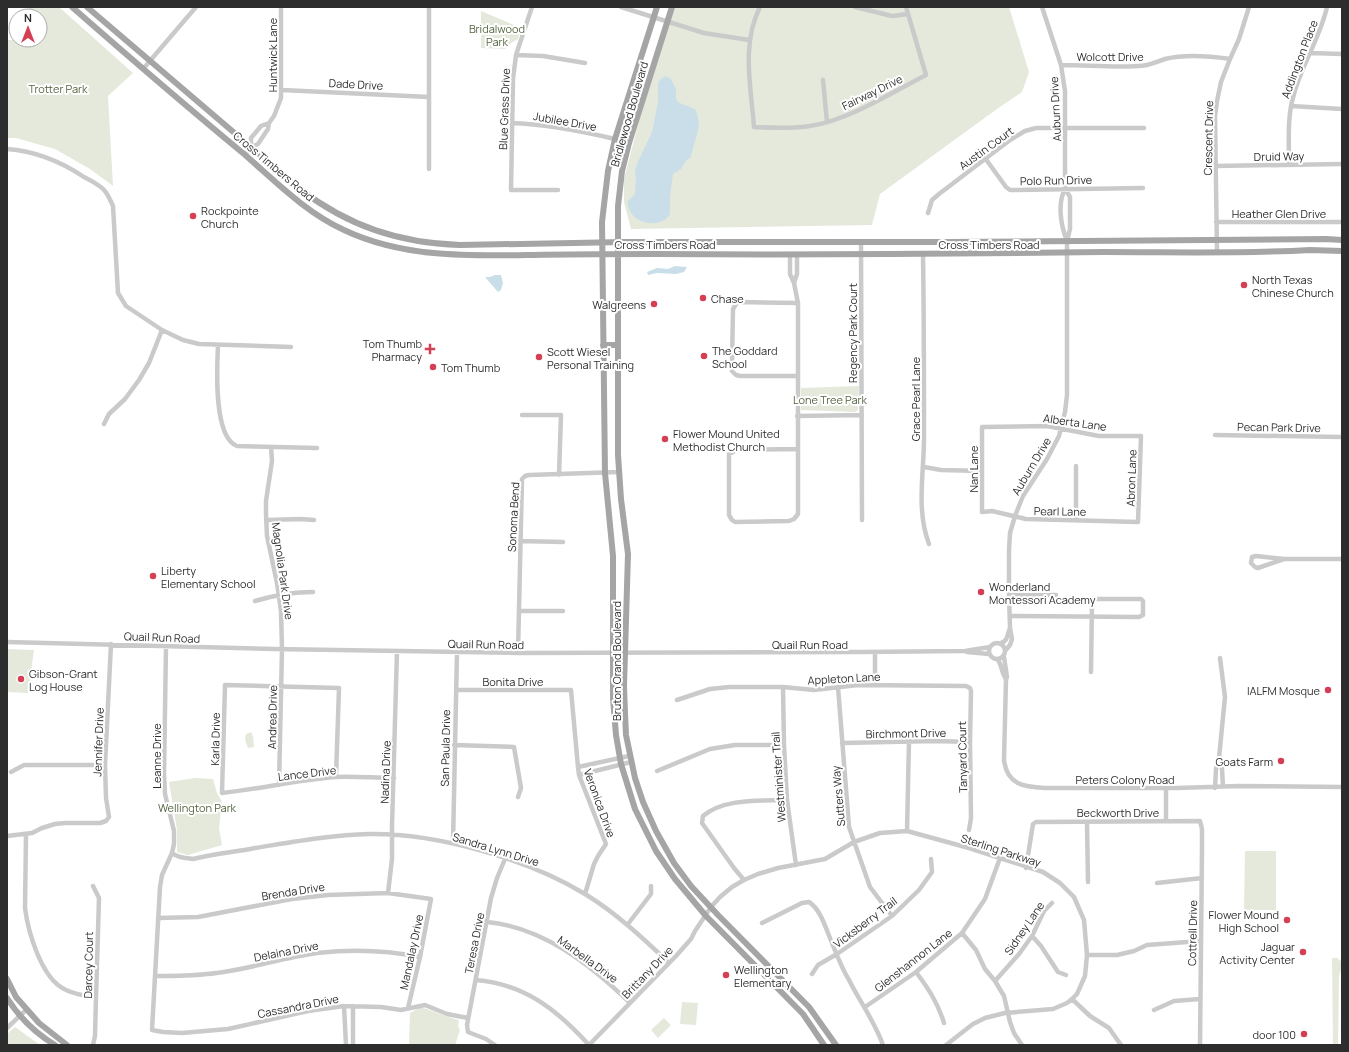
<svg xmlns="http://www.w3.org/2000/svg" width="1349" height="1052" font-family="Manrope,sans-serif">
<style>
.green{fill:#e4e9dc}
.water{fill:#c9dee8}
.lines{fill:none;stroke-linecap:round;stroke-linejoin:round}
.minor{stroke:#cacaca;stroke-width:4.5}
.major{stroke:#a5a5a5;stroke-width:6}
.poi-dot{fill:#d43f54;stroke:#fff;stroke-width:1.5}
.labels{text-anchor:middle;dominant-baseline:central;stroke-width:4;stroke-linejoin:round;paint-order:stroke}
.park-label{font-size:11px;fill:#53643f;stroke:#fff}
.street-label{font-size:11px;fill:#2d2d2d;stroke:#fff}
.poi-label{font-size:11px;fill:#2d2d2d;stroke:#fff;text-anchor:start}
</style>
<rect width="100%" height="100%" fill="#fff"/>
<path class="green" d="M29,7H59L133,73L108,96L113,186L90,169L55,149L16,138H7V40H40V16H29Z
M675,7H1009L1029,72L1022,92L997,109L880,194L872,225L631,229L624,202V179L643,106Z
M481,11L521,28L518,39L508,45L505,49L481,48Z
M859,386L858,410L855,412L801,410V388Z
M7,649L34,650L28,693L7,692Z
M251,732L253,736L254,747L248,748C246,743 244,739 246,734Z
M195,778L213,779L217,793L222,802L219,828L222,845L188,855L177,852V830L169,782Z
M1245,851H1276V910H1244Z
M1332,958H1338L1339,961L1342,958V967L1339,976L1338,1045H1333Z
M682,1002L698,1003L696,1025L680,1024Z
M421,1007C434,1011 446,1017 459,1020L458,1026L460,1030C458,1035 457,1040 455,1045H409L410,1013Z
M664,1018L671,1025L658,1038L651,1030Z
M15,1027L40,1045H7V1034Z"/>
<path class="water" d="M665,76L670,78C672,81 675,86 676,89C677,94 674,98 678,102C679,103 693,108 695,109C704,128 694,138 691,157L686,161L681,169L673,174L670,196V214C660,231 626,223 628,201L635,194L636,180L635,172L637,164L652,132L658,102V84L660,80Z
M675,266L687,267L684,272L676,274L657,273L648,275L647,272L657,268L668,269Z
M495,275H501L503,283L501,290L498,292L485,277H490Z"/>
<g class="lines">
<path class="minor" d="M532,7L516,55L513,79L511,190H558
M621,7L704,33L749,40
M760,7C741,45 751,86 754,127C773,128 792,129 810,126C849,120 891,93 926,75L906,7
M855,7L892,16L908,14
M1042,7L1061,65L1065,91V189C1057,204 1061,226 1067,241
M1311,53L1342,54
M516,55L543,56L585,63
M1061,65C1087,65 1113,68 1138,66C1150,66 1155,62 1165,59C1186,54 1209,56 1230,59
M143,69L196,7
M823,80L827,122
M282,90L429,97
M1291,106L1342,109
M511,123C547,124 581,131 615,139
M251,147V138L261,126L269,123
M7,149C36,151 60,161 84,177C90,180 97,184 102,188C108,193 110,200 113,206L118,293L126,306L162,330L183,340L199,344L291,347
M245,155L251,147L258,144L268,129L269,123L274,116L281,98V7
M985,158L1006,187L1010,190L1143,188
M1289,165C1289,141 1287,116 1294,94C1302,64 1320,38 1327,7
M1216,166L1342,164
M429,169V7
M928,213L932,200L939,194L1010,140L1025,131L1036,128H1144
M1216,222H1342
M861,243L862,520
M1217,252L1215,116L1217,101L1221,82L1230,59L1239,39L1249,7
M790,254V274L794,283L797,274V254
M923,254C924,315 924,376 924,438C924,473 916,510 929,544
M794,283L798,303V514L794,519L789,521L735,522L732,520L729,515V454L737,450L797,449
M218,345C217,367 213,437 237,446L317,448
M797,376H740L736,375L732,371V362L733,309L736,304L740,302L798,303
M522,415H561L559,475
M797,416L862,415
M104,424L109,414L125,399L139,380L149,363L162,330
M1047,426L1099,436H1141L1138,522L1026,519L992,511L982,512V427Z
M1215,435L1342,437
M271,447L272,461L266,501V515L267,536L277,583L281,611L282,649L279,785
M924,467L941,470L982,471
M267,520L301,519L314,520
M1076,520V466
M520,541L563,542
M1284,559L1258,568L1255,567L1251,563L1252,557L1256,556L1284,559H1342
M1009,595H1056
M255,601C275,595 292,592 313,592
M519,611H563
M1010,616L1139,617L1143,615V601L1141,599H1094L1092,600L1091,672
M7,642L274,649L518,653L860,652L965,651L990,647
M989 651a8 8 0 1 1 16 0a8 8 0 1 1-16 0Z
M1001,643C1008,641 1007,635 1010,628
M166,646L164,774L165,794L174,831V844L172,853L162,875L160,887L152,1030L163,1032L182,1033L228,1029L308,1011L344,1006L381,1007L401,1010L425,1005L447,1014L468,1018
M1005,651L1010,645L1012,639L1010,628L1009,595V550L1010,533L1015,516L1023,496L1047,459L1059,436L1065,412L1067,395V241L1070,229V197L1065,189
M875,652V685
M967,652L989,654
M518,653L522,479L525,476L529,475L619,472
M1004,657L1007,677L1006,679L1004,760C1007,785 1024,787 1045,788H1177L1239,786L1342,787
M998,660C1002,666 1002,674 1006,679
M783,687L784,745L787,800L796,865
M838,687L849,827L870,887L892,916
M456,690H571L578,767L579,775L606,844L598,856L594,864L585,894
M677,700L710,689L729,687H783L814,690L858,685L966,686L970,688L971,691L970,742L971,818L969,830
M842,743L936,741L970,742
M454,745L514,747L521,788L518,797
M1219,758L1222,769L1223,787
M578,767L629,756
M657,771L710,749L735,745H784
M11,772L24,765H105
M579,775L631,762
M336,777L339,688L225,685L222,793C260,789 297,780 335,777C354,776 374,778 394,778
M1166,788V821
M1215,788L1216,769L1219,758L1225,697L1220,658
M1087,822L1088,882
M907,831L909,741
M26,834L25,908C27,924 31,938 37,953C50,984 62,994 96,997
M7,836L32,833L42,828L55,824L65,823H100L106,821L109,817L106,798L105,765L111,644
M453,843L457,652
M172,853C178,858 185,858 193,859C214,854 235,852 255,848C293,842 331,835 369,834C437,833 528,859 585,894C616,913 643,938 669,963
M1026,868L1033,824L1036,822L1200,821L1202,829V848L1200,1045
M744,880L734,868L702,823L703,816C724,798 760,801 787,800
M1157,883L1202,878
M93,886L99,898L96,997L95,1036L93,1045
M388,893L392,859V826L397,651
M158,918L198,917L292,899L328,895L388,893L431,899L420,957L408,1008
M487,922C543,927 591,965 630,1003
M762,923L802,903L809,902C820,909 825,926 830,938C836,953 841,967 849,980C860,1002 875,1022 883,1045
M628,924L651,894V886
M962,933L976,950L985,969L995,981L1004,996L1010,1022L1014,1033L1022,1045
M1032,936L1041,946L1058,972L1066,975
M1087,955H1117L1134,951L1147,945L1201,941
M916,972C928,988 938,1003 944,1023
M812,974L818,965L837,954L892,916L919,890L932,872L931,859
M155,976C172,976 190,976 207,974C244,971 280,958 317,953C351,949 386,950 420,957
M476,980C525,984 557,1010 589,1045L676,956L691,939L695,931L711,907L720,897L732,887L744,880L758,874L778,868L825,859L854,842L880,833L907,831L969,848L1043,872L1060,883L1074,897L1084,920L1087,955L1085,976L1077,994L1072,999L1067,1003L1053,1009L1005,1013L985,1018L973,1024L946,1045
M995,981L1019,954L1032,936L1044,911L1052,903
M1072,999L1090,1016L1109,1028L1121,1045
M344,1006L346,1045
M353,1006V1045
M865,1007L916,972L962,933L985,899L1000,858
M1154,1010L1174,1001L1200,999
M7,1028L27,1009
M495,1045L486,1039L468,1032L467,1025L491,898L497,878L505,859"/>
<path class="major" d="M72,7C129,57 186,106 244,154C275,181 305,212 344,230C403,258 469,256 533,255C573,254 613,254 653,254C803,255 954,254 1104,252C1173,252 1242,254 1310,250L1342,251
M87,7L300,189C348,226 399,243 460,245L625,242H947L1326,239L1342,240
M657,7L615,139L608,171L602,222L605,473L613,556V698L616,735L621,764L635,809L656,851L675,879L706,916L803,1014L824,1045
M672,7L629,143L622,171L618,206V455L621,499L628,554L624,686L625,713L626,735L635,778L643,802L656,831L674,863L691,886L718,915L809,1007L836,1045
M603,345H617
M7,979L16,997L39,1023L67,1045
M7,998C19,1017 35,1033 55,1045"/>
</g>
<g class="poi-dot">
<circle cx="193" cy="216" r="4"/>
<circle cx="1244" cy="285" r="4"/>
<circle cx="703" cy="298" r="4"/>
<circle cx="654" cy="304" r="4"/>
<path d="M428 343h4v4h4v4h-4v4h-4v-4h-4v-4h4z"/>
<circle cx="704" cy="356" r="4"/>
<circle cx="539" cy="357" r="4"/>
<circle cx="433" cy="367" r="4"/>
<circle cx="665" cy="439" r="4"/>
<circle cx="153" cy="576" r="4"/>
<circle cx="981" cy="592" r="4"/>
<circle cx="21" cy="679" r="4"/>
<circle cx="1328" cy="690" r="4"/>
<circle cx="1281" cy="761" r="4"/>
<circle cx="1287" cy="920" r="4"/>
<circle cx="1303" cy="952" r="4"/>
<circle cx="726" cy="975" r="4"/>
<circle cx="1304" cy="1034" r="4"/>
</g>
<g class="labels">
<g class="park-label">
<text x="497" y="28">Bridalwood<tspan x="497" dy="13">Park</tspan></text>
<text x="58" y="88">Trotter Park</text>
<text x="830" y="399">Lone Tree Park</text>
<text x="197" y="807">Wellington Park</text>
</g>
<g class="street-label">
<text transform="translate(272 55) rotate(-90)">Huntwick Lane</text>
<text x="1110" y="56">Wolcott Drive</text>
<text transform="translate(1299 59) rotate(-69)">Addington Place</text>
<text transform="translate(356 84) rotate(3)">Dade Drive</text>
<text transform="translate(872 92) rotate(-26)">Fairway Drive</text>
<text transform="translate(504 109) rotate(-88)">Blue Grass Drive</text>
<text transform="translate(1055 109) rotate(-93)">Auburn Drive</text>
<text transform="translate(629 114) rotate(-74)">Bridlewood Boulevard</text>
<text transform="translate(565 121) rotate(10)">Jubilee Drive</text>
<text transform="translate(1208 138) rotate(-89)">Crescent Drive</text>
<text transform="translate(986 148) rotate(-36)">Austin Court</text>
<text transform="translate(1279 156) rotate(-1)">Druid Way</text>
<text transform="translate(274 166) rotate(40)">Cross Timbers Road</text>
<text transform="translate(1056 180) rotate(-1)">Polo Run Drive</text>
<text x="1279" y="213">Heather Glen Drive</text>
<text x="665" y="244">Cross Timbers Road</text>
<text x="989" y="244">Cross Timbers Road</text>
<text transform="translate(852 333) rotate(-90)">Regency Park Court</text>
<text transform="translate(915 399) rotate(-90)">Grace Pearl Lane</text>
<text transform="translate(1075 422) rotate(8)">Alberta Lane</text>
<text transform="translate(1279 427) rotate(1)">Pecan Park Drive</text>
<text transform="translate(1031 466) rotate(-59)">Auburn Drive</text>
<text transform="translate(973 469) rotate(-90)">Nan Lane</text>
<text transform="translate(1131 478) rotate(-88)">Abron Lane</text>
<text transform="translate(1060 511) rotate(1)">Pearl Lane</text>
<text transform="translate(513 517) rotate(-87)">Sonoma Bend</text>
<text transform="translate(283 571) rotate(82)">Magnolia Park Drive</text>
<text transform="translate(162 637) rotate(2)">Quail Run Road</text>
<text transform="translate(486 644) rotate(1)">Quail Run Road</text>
<text x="810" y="644">Quail Run Road</text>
<text transform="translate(616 661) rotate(-90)">Bruton Orand Boulevard</text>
<text transform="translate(844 678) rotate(-3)">Appleton Lane</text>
<text x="513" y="681">Bonita Drive</text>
<text transform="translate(272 717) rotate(-89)">Andrea Drive</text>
<text transform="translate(906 733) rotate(-1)">Birchmont Drive</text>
<text transform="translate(215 739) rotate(-89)">Karla Drive</text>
<text transform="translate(98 742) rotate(-88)">Jennifer Drive</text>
<text transform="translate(445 748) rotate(-89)">San Paula Drive</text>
<text transform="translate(156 756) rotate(-90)">Leanne Drive</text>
<text transform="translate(962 757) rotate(-91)">Tanyard Court</text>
<text transform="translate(385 772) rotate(-88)">Nadina Drive</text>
<text transform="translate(307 773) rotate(-7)">Lance Drive</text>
<text transform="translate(778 777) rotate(-94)">Westminister Trail</text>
<text x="1125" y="779">Peters Colony Road</text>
<text transform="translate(838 796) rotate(-95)">Sutters Way</text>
<text transform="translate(600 803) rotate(70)">Veronica Drive</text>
<text x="1118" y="812">Beckworth Drive</text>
<text transform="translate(496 849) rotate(17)">Sandra Lynn Drive</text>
<text transform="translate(1001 850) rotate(18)">Sterling Parkway</text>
<text transform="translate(293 891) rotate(-9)">Brenda Drive</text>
<text transform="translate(865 922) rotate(-37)">Vicksberry Trail</text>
<text transform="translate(1024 928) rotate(-56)">Sidney Lane</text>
<text transform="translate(1192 933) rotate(-89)">Cottrell Drive</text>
<text transform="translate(474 943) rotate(-79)">Teresa Drive</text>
<text transform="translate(286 951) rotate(-11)">Delaina Drive</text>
<text transform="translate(411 952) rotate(-78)">Mandalay Drive</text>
<text transform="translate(588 959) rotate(36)">Marbella Drive</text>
<text transform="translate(913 960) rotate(-38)">Glenshannon Lane</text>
<text transform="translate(88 965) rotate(-89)">Darcey Court</text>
<text transform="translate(647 972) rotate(-46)">Brittany Drive</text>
<text transform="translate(298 1006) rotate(-11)">Cassandra Drive</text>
</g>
<g class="poi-label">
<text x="201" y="210">Rockpointe<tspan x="201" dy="13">Church</tspan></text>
<text x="1252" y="279">North Texas<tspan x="1252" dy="13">Chinese Church</tspan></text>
<text x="711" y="298">Chase</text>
<text x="646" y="304" text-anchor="end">Walgreens</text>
<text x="422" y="343" text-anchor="end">Tom Thumb<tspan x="422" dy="13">Pharmacy</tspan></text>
<text x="712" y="350">The Goddard<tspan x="712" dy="13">School</tspan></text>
<text x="547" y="351">Scott Wiesel<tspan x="547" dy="13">Personal Training</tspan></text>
<text x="441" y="367">Tom Thumb</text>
<text x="673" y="433">Flower Mound United<tspan x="673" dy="13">Methodist Church</tspan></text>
<text x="161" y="570">Liberty<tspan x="161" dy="13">Elementary School</tspan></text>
<text x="989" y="586">Wonderland<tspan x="989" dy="13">Montessori Academy</tspan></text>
<text x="29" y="673">Gibson-Grant<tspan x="29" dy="13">Log House</tspan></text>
<text x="1320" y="690" text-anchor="end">IALFM Mosque</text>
<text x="1273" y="761" text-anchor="end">Goats Farm</text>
<text x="1279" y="914" text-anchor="end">Flower Mound<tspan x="1279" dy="13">High School</tspan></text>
<text x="1295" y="946" text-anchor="end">Jaguar<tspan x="1295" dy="13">Activity Center</tspan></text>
<text x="734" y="969">Wellington<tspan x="734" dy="13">Elementary</tspan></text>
<text x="1296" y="1034" text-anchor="end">door 100</text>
</g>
</g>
<rect width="1349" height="1052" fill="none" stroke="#2d2d2d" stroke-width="16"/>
<g transform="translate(28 28)"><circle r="19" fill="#ffffff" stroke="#ababab"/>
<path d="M0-3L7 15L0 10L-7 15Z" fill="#d43f54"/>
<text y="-6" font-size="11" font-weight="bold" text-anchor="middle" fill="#2d2d2d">N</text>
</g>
</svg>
